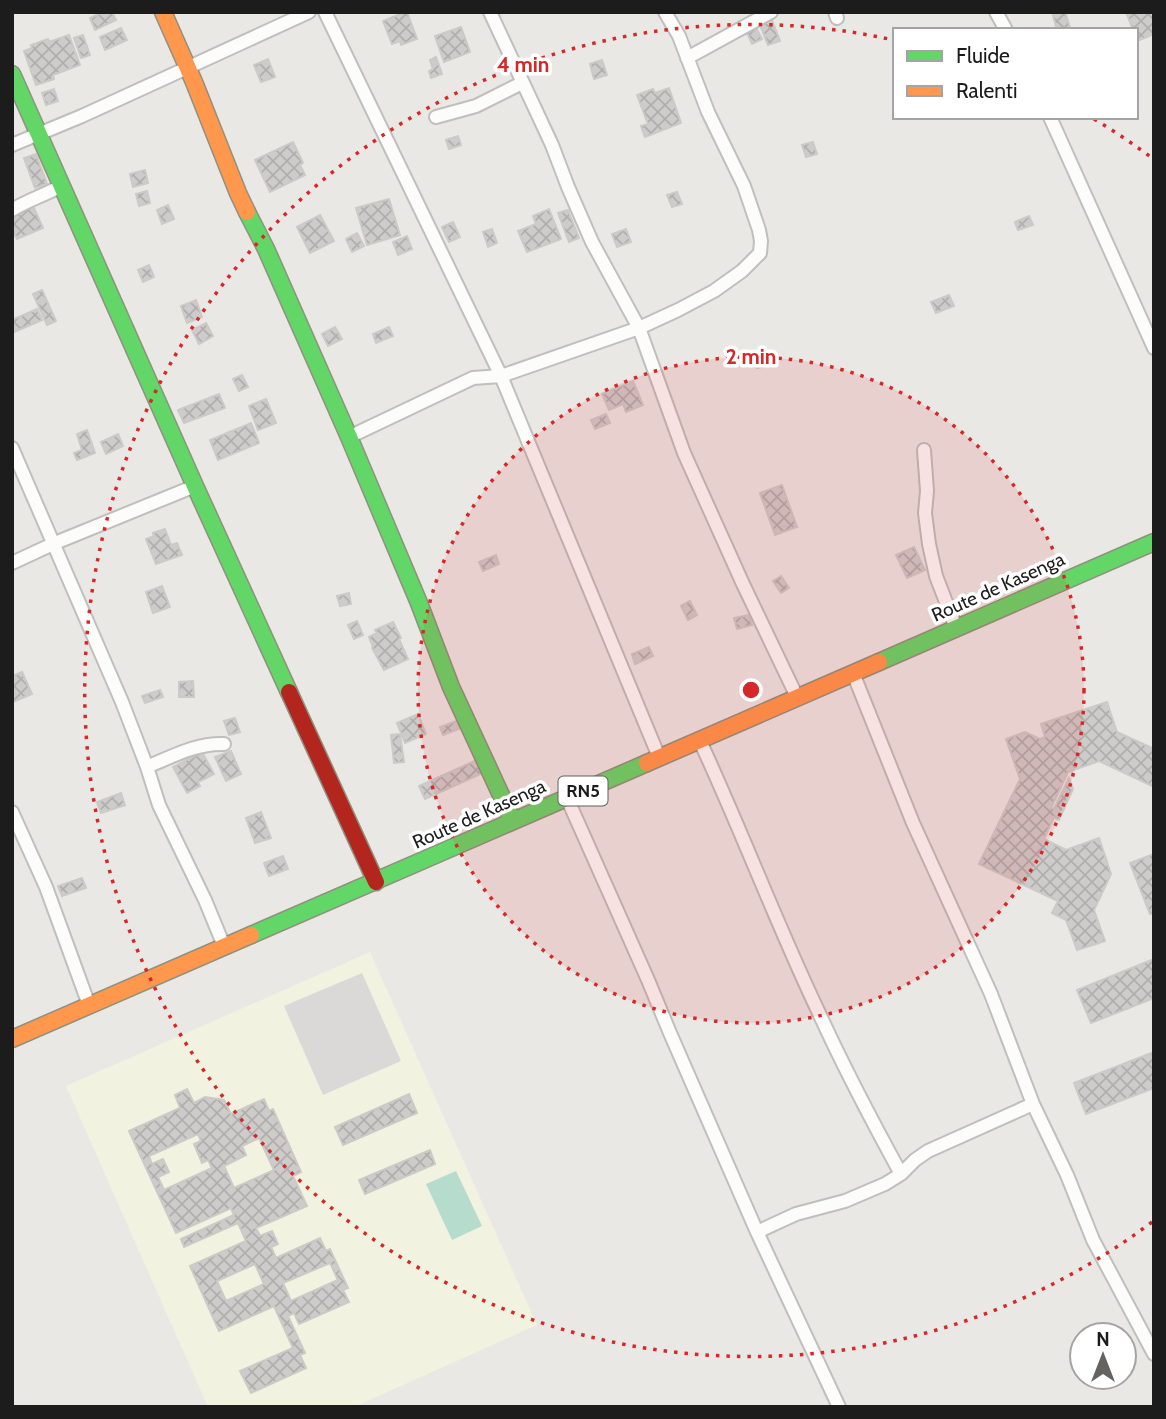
<svg xmlns="http://www.w3.org/2000/svg" width="1166" height="1419" font-family="Cabin,sans-serif">
<style>
.education{fill:#f2f2e0}
.pitch{fill:#b5dccc}
.parking{fill:#dad9d8}
.building{fill:url(#building-cross-hatch);stroke:#cccac6;stroke-width:2;fill-rule:evenodd}
.lines{fill:none;stroke-linecap:round;stroke-linejoin:round}
.street-casing{stroke:#c0bfbd;stroke-width:16}
.fast-casing{stroke:#8f917f;stroke-width:19}
.slow-casing{stroke:#8f917f;stroke-width:19}
.jam-casing{stroke:#8f917f;stroke-width:19}
.street{stroke:#fcfcfb;stroke-width:12}
.fast{stroke:#63d668;stroke-width:16}
.slow{stroke:#ff974d;stroke-width:16}
.jam{stroke:#b3261e;stroke-width:16}
.ring{fill:none;stroke:#d62828;stroke-width:3.5;stroke-dasharray:3.5 7}
.labels{text-anchor:middle;dominant-baseline:central;stroke-width:7;stroke-linejoin:round;paint-order:stroke}
.shield{fill:#fff;stroke:#606060;stroke-width:2}
.shield-label{font-size:18px;font-weight:bold;fill:#1c1c1c}
.street-label{font-size:19px;fill:#1c1c1c;stroke:#fff}
.centre{fill:#d62828;stroke:#fff;stroke-width:3.5}
.ring-label{font-size:21px;text-anchor:middle;font-weight:bold;fill:#d62828;stroke:#fff;stroke-width:7;stroke-linejoin:round;paint-order:stroke}
</style>
<defs>
<pattern id="building-cross-hatch" width="8" height="8" patternUnits="userSpaceOnUse" patternTransform="scale(1.75)"><rect width="8" height="8" fill="#ceccca"/><path d="M0 0l8 8M0 8l8-8" fill="none" stroke="#b0afad"/></pattern>
</defs>
<rect width="100%" height="100%" fill="#eae8e4"/>
<path class="education" d="M370,952L537,1325L354,1407H208L66,1086Z"/>
<path class="pitch" d="M456,1171L482,1226L452,1240L426,1184Z"/>
<path class="parking" d="M362,973L401,1061L323,1095L284,1006Z"/>
<path class="building" d="M103,12H112L116,20L95,30L90,18Z
M405,12H407L417,39L401,45L400,41L392,44L383,21Z
M1052,12H1065L1071,30H1057Z
M1126,12H1151L1154,18V34L1137,41L1136,30H1133Z
M770,15L780,41L768,45L758,20Z
M461,27L470,52L444,62L435,36Z
M121,28L127,40L105,50L100,37Z
M756,28L762,39L752,44L747,33Z
M69,35L80,65L53,75L54,79L36,85L24,51L32,48L31,45L48,39L49,42Z
M83,35L90,55L81,58L74,38Z
M436,57L442,74L431,78L429,71L433,69L430,60Z
M268,59L275,77L261,82L254,65Z
M602,60L607,75L594,79L590,64Z
M669,88L681,123L645,137L641,126L648,124L637,95L653,89L655,93Z
M54,89L58,101L46,105L42,93Z
M458,136L461,145L449,149L446,140Z
M293,142L303,163L300,165L305,175L270,192L255,160Z
M813,142L817,154L806,157L802,145Z
M36,154L47,184L35,188L24,158Z
M145,170L148,183L133,187L130,174Z
M147,191L150,203L139,206L136,194Z
M677,192L682,204L672,207L667,195Z
M389,199L400,235L367,245L356,208Z
M168,205L174,219L162,224L157,210Z
M33,206L43,228L17,239L12,229V219L17,217L16,213Z
M549,209L561,239L527,252L518,231L536,224L533,216Z
M568,210L579,238L569,242L558,213Z
M320,215L334,241L310,253L297,227Z
M1029,216L1033,225L1018,230L1015,222Z
M453,222L460,237L449,242L442,227Z
M492,229L497,243L488,247L483,232Z
M626,229L631,242L617,247L612,234Z
M357,233L364,246L352,252L346,239Z
M407,236L412,249L398,255L393,242Z
M149,265L154,277L143,282L138,270Z
M42,290L56,321L47,325L33,294Z
M949,295L954,306L936,313L931,302Z
M196,300L202,317L187,323L181,306Z
M37,309L42,320L12,333V320Z
M206,323L213,336L199,344L192,330Z
M335,327L342,339L328,346L322,334Z
M389,327L393,336L376,343L373,334Z
M766,349L767,353L771,352L774,364L757,368L753,353Z
M242,375L248,387L239,391L233,379Z
M633,381L643,405L626,412L623,404L609,410L602,394Z
M219,394L225,408L184,423L178,410Z
M266,399L276,423L258,430L249,406Z
M606,414L610,423L595,429L591,420Z
M251,423L259,443L218,460L210,440Z
M87,430L95,453L77,460L74,453L82,450L77,434Z
M118,434L123,446L106,454L101,442Z
M782,485L797,527L775,535L760,493Z
M165,529L171,545L177,543L182,555L156,564L146,539L154,536L153,533Z
M914,547L925,570L907,578L896,555Z
M496,555L499,564L483,571L479,562Z
M781,576L789,588L781,593L773,581Z
M162,586L170,607L153,613L146,592Z
M349,593L351,604L340,606L337,596Z
M690,601L697,615L688,620L681,606Z
M749,615L752,625L737,629L734,618Z
M357,621L363,635L354,639L348,625Z
M393,622L401,638L399,639L408,659L384,670L372,648L373,647L369,637L377,633L375,630Z
M649,647L653,656L635,664L632,654Z
M22,672L32,694L13,702L12,676Z
M193,681L194,697H179V682Z
M160,690L163,697L145,703L142,696Z
M1107,702L1117,732L1154,749V787L1099,761L1068,772L1051,808L1054,809L1069,778L1073,789L1059,820L1054,817L1044,839L1066,850L1099,838L1111,874L1094,910L1105,941L1077,950L1066,920L1052,913L1058,901L979,864L1020,779L1006,739L1025,732L1040,739L1045,737L1041,724Z
M418,714L426,734L405,743L397,723Z
M235,718L240,732L229,735L224,721Z
M456,721L459,729L443,735L440,727Z
M400,734L404,762L394,763L391,735Z
M231,751L241,774L226,781L215,757Z
M202,752L214,774L198,782L200,786L187,793L173,767Z
M479,759L485,772L425,799L419,786Z
M121,793L125,805L101,813L97,802Z
M261,812L271,838L255,843L246,818Z
M1154,854V913L1150,914L1130,863Z
M283,856L288,869L269,876L264,863Z
M82,878L86,888L62,896L58,886Z
M1154,959V998L1091,1023L1077,990Z
M1154,1052V1088L1086,1114L1074,1083Z
M187,1089L194,1103L205,1097L224,1100L231,1114L264,1099L269,1111L273,1109L301,1172L293,1176L307,1206L256,1228L260,1236L272,1231L278,1244L271,1247L276,1258L320,1238L326,1251L330,1249L348,1288L343,1290L349,1302L299,1324L294,1313L288,1316L305,1353L300,1355L306,1368L251,1393L240,1371L293,1348L274,1306L219,1331L190,1266L246,1241L238,1223L184,1247L181,1239L234,1215L231,1208L176,1233L129,1131L180,1108L175,1095ZM198,1134L201,1141L194,1144L202,1163L208,1160L212,1168L164,1190L158,1177L169,1172L163,1159L152,1164L149,1156ZM259,1138L274,1170L234,1188L224,1166L246,1155L242,1146ZM330,1263L338,1280L291,1301L283,1283ZM255,1264L264,1284L226,1301L217,1281Z
M409,1094L417,1113L343,1145L335,1127Z
M430,1150L435,1164L365,1194L359,1180Z"/>
<g class="lines">
<g class="street-casing">
<path id="street" d="M325,12L501,376L659,757
M490,12L552,145L568,187L592,242L639,328L684,453L743,584L797,697
M835,12L837,18
M996,12L1006,30
M687,58L771,12
M436,117L476,106L522,83
M1050,117L1154,348
M12,145L82,116L309,12
M12,210C28,200 45,195 61,186
M349,437L473,378L501,376L639,328L678,310L714,291L742,271L760,253L761,241L759,230L744,186L708,112L679,36L665,12
M12,448L122,702L147,767L159,805L205,900L224,946
M924,450L927,491L925,513L929,544L936,576L956,628
M12,563L55,543L195,486
M853,673L913,823L991,994L1033,1104L1067,1175L1093,1240L1154,1354
M699,739C741,829 776,923 819,1013C844,1068 872,1121 901,1174
M147,767C171,757 196,743 224,744
M567,798L648,980L670,1033L757,1232L839,1407
M12,812L46,887L89,1005
M757,1232L796,1214L845,1201L885,1184L901,1174L915,1160L928,1151L1033,1104"/>
</g>
<g class="fast-casing">
<path id="fast" d="M12,74L195,486L289,692
M247,212L266,249L349,437L419,603L451,687L513,821
M879,662L1154,542
M251,935L647,763"/>
</g>
<g class="slow-casing">
<path id="slow" d="M163,12L194,82L238,193L247,212
M647,763L879,662
M12,1039L251,935"/>
</g>
<g class="jam-casing">
<path id="jam" d="M289,692L376,882"/>
</g>
<use href="#street" class="street"/>
<use href="#fast" class="fast"/>
<use href="#slow" class="slow"/>
<use href="#jam" class="jam"/>
</g>
<circle cx="751" cy="690" r="333" fill="#d62828" fill-opacity=".12"/>
<g class="ring">
<circle cx="751" cy="690" r="333"/>
<path d="M1152 1222A666 666 0 1 1 889 39M1094 119A666 666 0 0 1 1152 158"/>
</g>
<g class="labels">
<rect class="shield" x="558.5" y="776.5" width="49" height="29" rx="5"/>
<g class="shield-label">
<text x="583" y="791">RN5</text>
</g>
<g class="street-label">
<text transform="translate(998 587) rotate(-24)">Route de Kasenga</text>
<text transform="translate(479 814) rotate(-24)">Route de Kasenga</text>
</g>
</g>
<circle cx="751" cy="690" r="10" class="centre"/>
<g class="ring-label">
<text x="523" y="72">4 min</text>
<text x="751" y="364">2 min</text>
</g>
<rect width="1166" height="1419" fill="none" stroke="#1c1c1c" stroke-width="28"/>
<rect x="893" y="28" width="245" height="91" fill="#ffffff" stroke="#a4a4a4" stroke-width="2"/>
<rect x="907" y="51" width="35" height="10" fill="#63d668" stroke="#a4a4a4" stroke-width="2"/>
<text x="956" y="63" font-size="21" fill="#1c1c1c">Fluide</text>
<rect x="907" y="86" width="35" height="10" fill="#ff974d" stroke="#a4a4a4" stroke-width="2"/>
<text x="956" y="98" font-size="21" fill="#1c1c1c">Ralenti</text>
<g transform="translate(1103 1356)"><circle r="33" fill="#ffffff" stroke="#a4a4a4" stroke-width="2"/>
<path d="M0-5L12 26L0 18L-12 26Z" fill="#646362"/>
<text y="-10" font-size="19" font-weight="bold" text-anchor="middle" fill="#1c1c1c">N</text>
</g>
</svg>
